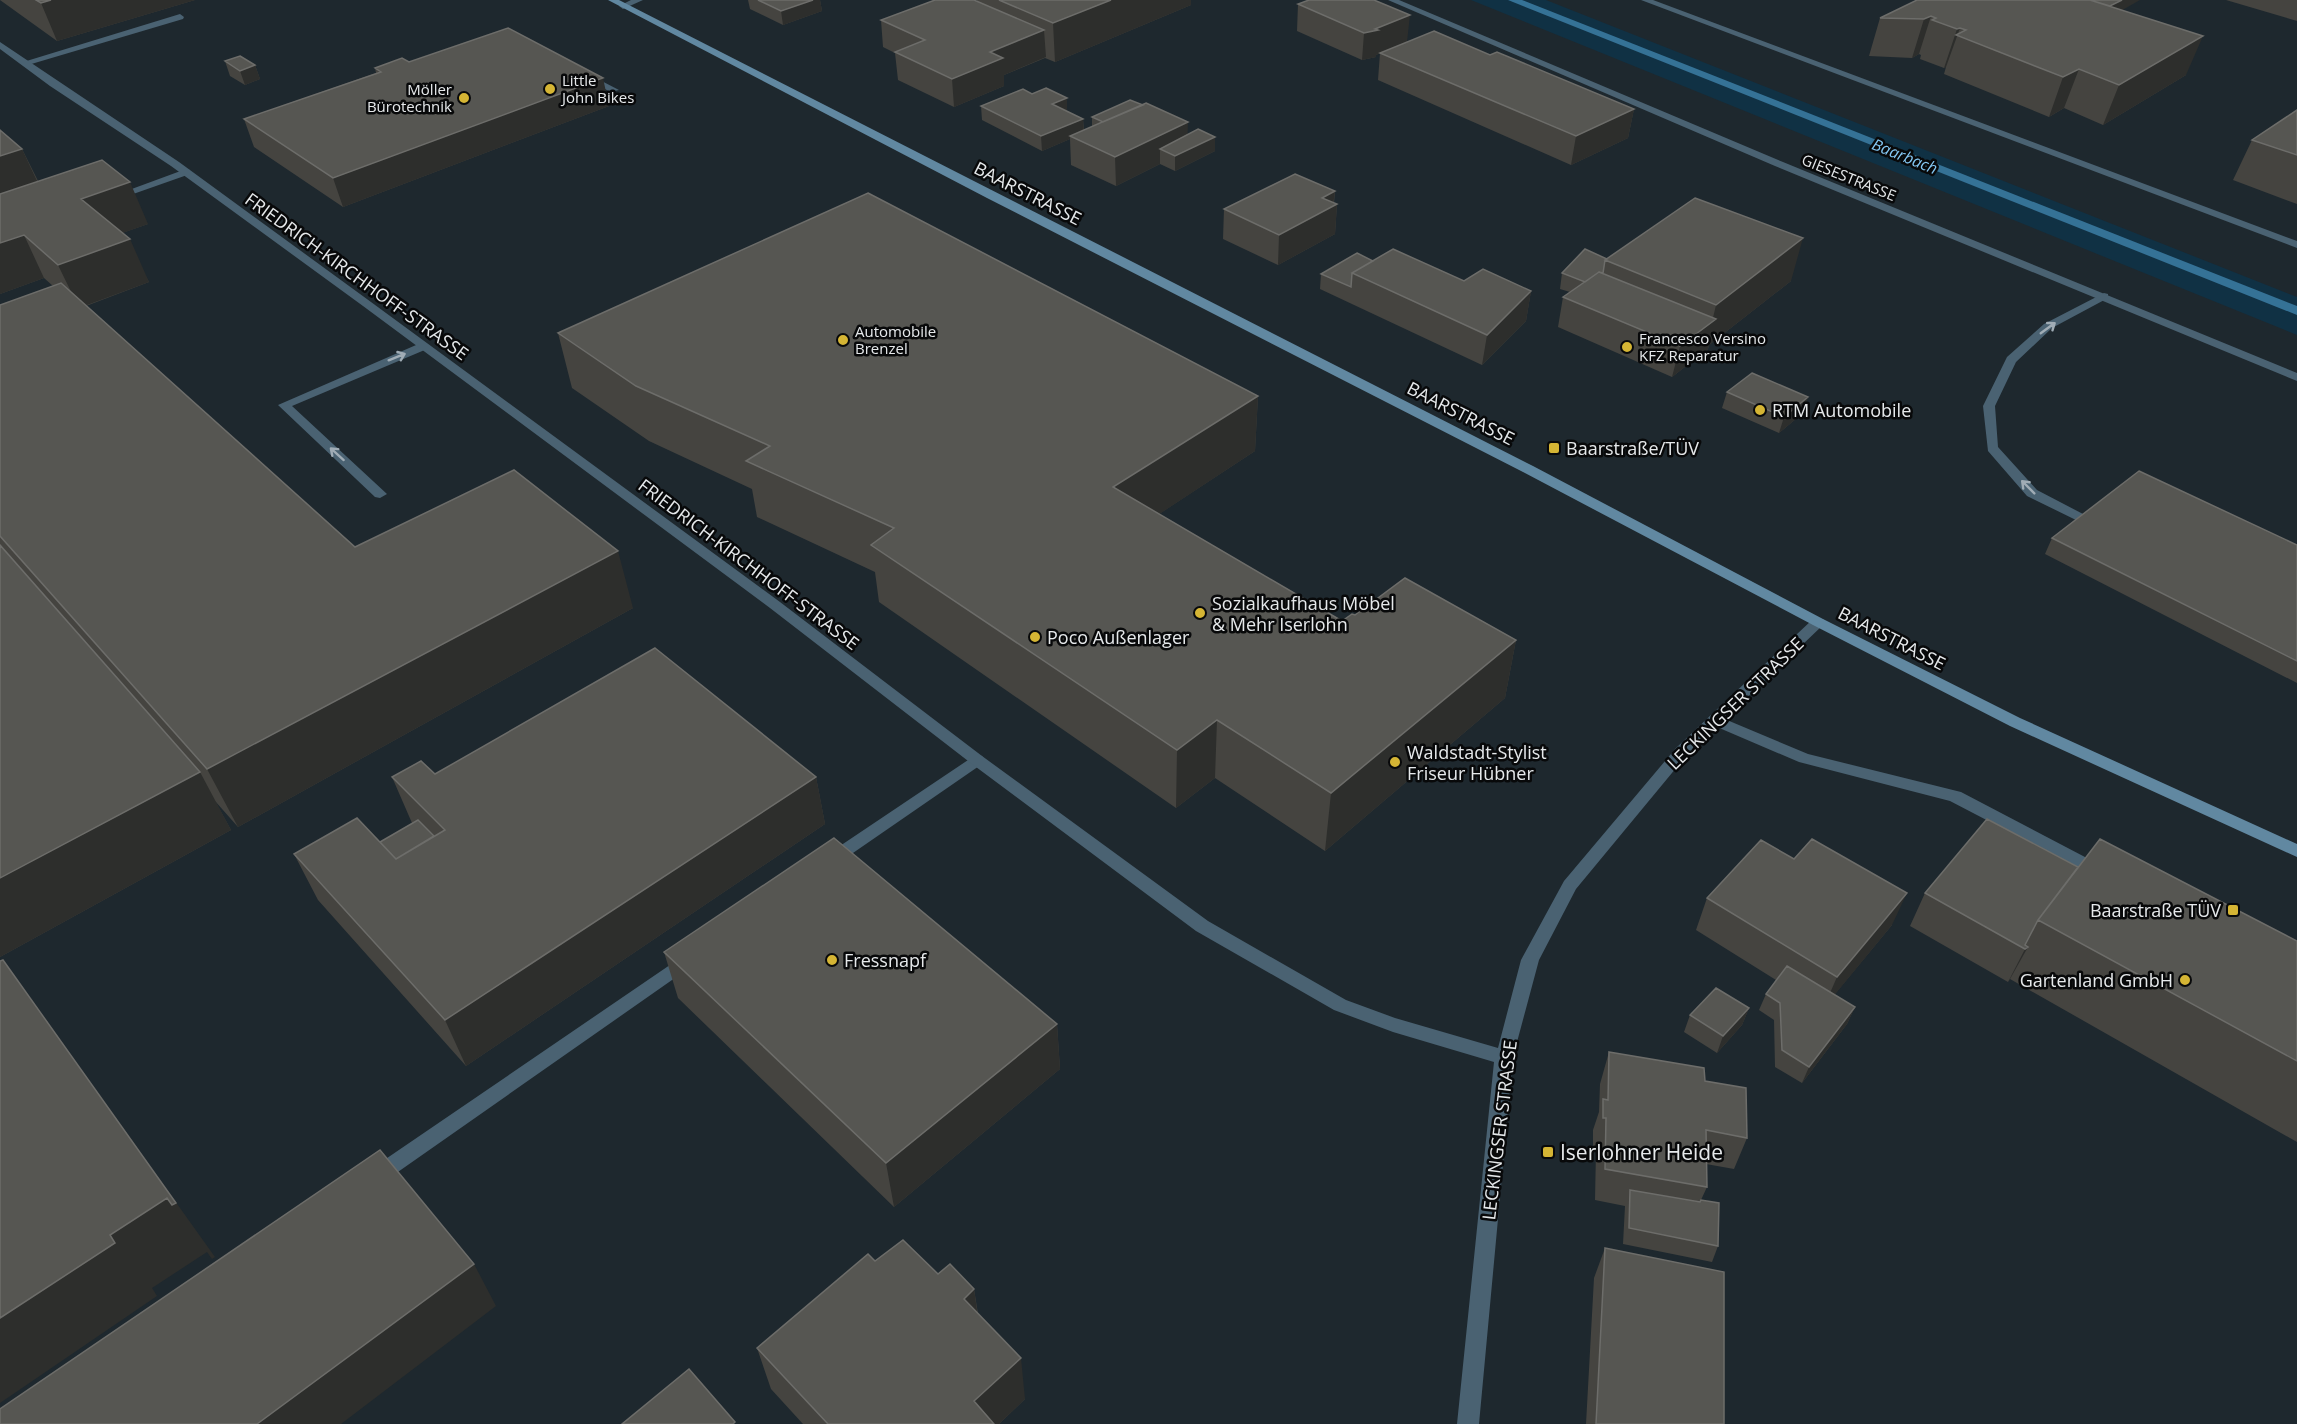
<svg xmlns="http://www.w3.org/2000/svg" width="2297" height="1424" font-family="'Open Sans',sans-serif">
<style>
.built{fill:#1e282e}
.green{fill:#103144}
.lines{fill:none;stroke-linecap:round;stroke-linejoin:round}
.stream{fill:#357296;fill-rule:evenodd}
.service{fill:#4a6272;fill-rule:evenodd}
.minor{fill:#4a6272;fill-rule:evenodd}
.secondary{fill:#6188a1;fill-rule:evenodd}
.wall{fill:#454440}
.shaded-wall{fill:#2d2e2c}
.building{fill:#565652;stroke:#6d6d6a;stroke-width:1.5}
.oneway{stroke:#a0acb5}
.poi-dot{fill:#d5b534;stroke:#08090a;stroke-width:2}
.labels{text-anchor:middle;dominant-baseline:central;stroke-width:5;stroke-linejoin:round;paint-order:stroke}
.far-poi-label{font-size:15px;fill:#e6e9eb;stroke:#08090a;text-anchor:start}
.far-street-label{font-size:15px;fill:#e6e9eb;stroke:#08090a}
.far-water-label{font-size:16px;font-style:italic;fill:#85c8f4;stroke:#08090a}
.street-label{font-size:18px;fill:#e6e9eb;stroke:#08090a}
.poi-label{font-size:18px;fill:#e6e9eb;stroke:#08090a;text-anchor:start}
.near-poi-label{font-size:21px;fill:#e6e9eb;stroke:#08090a;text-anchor:start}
</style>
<rect width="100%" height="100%" fill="#1c2022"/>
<path class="built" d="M0,0H2297V1424H0Z"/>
<path class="green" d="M1471,0H1546L2297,297V335Z"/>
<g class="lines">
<path class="stream" d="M1508,0H1522L2297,306V315Z"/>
<path class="service" d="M631,0H643L623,9L619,6Z
M180,14L184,17L183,19L28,65L20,63Z
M584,75H590L619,90L611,92L584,79Z
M186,169L190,170V174L119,199L110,197Z
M2104,293L2108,294V298L2052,328L2016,362L1995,406L1998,447L2037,490L2083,514L2085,517L2078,521L2027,496L1988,451L1983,406L2007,357L2044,324Z
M423,342L429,346L427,349L292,406L387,494L380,498L375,497L278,405Z
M1715,715L1808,754L1961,792L2104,867L2106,871L2104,875L2098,877L2092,875L1950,801L1799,762L1710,724L1707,720L1710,716Z
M977,754L982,756L985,760L982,764L837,864L831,866L825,864L823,860L825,856Z
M686,954L692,956L695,961L692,966L385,1181L378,1183L371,1181L368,1175L371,1169Z"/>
<path class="minor" d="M1388,0H1399L1783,162L2297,373V381L1775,166Z
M1641,0H1653L2297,241V248Z
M0,42L179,162L371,302L780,602L982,756L1208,921L1346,1000L1395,1018L1498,1048L1521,960L1564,881L1676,748L1813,619H1823L1825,622L1823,625L1686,756L1576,889L1539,960L1513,1057L1479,1424H1457L1494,1062L1393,1032L1334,1010L1196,931L972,764L770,608L363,306L171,166L50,86L0,49Z"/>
<path class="secondary" d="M608,0H619L1533,466L1823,619L2020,718L2297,844V857L2010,726L1813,625L1523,472L987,198Z"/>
</g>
<path class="wall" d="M0,0H195L57,41Z
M748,0H820L822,11L783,25L750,9Z
M977,0H1191V5L1055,62L1045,58L1004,75V86L954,107L898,80L895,53L883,47L881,20L977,2Z
M2226,0H2297V21Z
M1298,4L1407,42L1490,55L1634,109L1628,138L1571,165L1378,80L1380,53L1376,55V57L1362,60L1297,31Z
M2122,10L2186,75L2103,125L2064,108L2049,117L1944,74L1946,67L1944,68L1920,59L1921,55L1919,54L1912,58L1869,56L1880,18Z
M225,61L255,65L260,79L245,85L230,76Z
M409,62L609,106L343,207L254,147L244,119L376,73L375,68Z
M981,106L1067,111L1083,119L1084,130L1092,127V117L1188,135L1215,137V151L1175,171L1160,164L1116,186L1071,165L1070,139L1042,151L982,120Z
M2297,110V204L2233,180L2252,140Z
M22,149L38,181L148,224L122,233L149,282L86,306L355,547L633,608L238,827L215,801L231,830L0,957V305L53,286L44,278L0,294Z
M1335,191L1334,203L1337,204L1335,234L1278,265L1223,239L1224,209Z
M1607,259L1791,281L1709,345L1708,349L1672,377L1558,327L1563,297L1570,292L1560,289L1562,273Z
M1373,261L1464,281L1531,291L1526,321L1482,365L1320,289L1321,274Z
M558,333L1258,396L1255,451L1159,514L1342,621L1355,615L1516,640L1505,698L1325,851L1215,778L1176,808L879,602L875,572L757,517L752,489L649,441L572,388Z
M1727,392L1803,413L1779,433L1722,408Z
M2052,538L2297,545V683L2045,554Z
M435,774L816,777L825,824L466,1066L318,900L294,854L380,842L412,823L392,777Z
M2078,867L2297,941V1142L2010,979L2008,982L1910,926L1925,893Z
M1707,898L1892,925L1834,995L1855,1007L1847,1024L1802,1083L1775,1067L1774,1020L1759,1010L1766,994L1776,980L1696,930Z
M664,952L1057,1024L1060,1069L894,1207L678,998Z
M1749,1008L1742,1025L1717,1053L1684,1032L1690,1015Z
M1609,1052L1705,1081L1747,1138L1734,1169L1706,1164L1707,1187L1701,1200L1718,1246L1712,1262L1623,1244L1625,1206L1595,1200L1596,1150L1593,1149V1130L1599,1112L1600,1084Z
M1605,1248L1724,1424H1586L1594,1278Z
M875,1261L938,1274L974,1289L978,1314L1025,1399L999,1424H803L771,1389L757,1348Z"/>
<path class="shaded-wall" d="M51,0H195L57,41L41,3Z
M813,0H820L822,11L783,25L781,11Z
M1111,0H1191V5L1055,62L1053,23Z
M2122,0H2140L2098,24L2103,10Z
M1410,15L1407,42L1376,55V57L1362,60L1364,33Z
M1931,16L1919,54L1912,58L1924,19Z
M1960,28L1946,67L1944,68L1957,29Z
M1044,30L1046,57L1004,75V86L954,107L952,79L990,52Z
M2203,36L2186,75L2103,125L2119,85Z
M255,65L260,79L245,85L240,71Z
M2079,69L2064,108L2049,117L2063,77Z
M603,78L609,106L343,207L333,178Z
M1067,98V112L1052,104Z
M1634,109L1628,138L1571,165L1576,136Z
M1083,119L1084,133L1070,136V139L1042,151L1041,136Z
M1188,122L1187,150L1160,149V164L1116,186L1115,157Z
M1215,137V151L1175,171V156Z
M22,149L46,200L0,216V156Z
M130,182L148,224L100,241L81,199Z
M1335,191L1333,206L1337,204L1335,234L1278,265L1279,235L1322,198Z
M24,235L44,278L0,294V243Z
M1803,238L1791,281L1709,345L1708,349L1672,377L1680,346L1712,322L1716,305Z
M130,239L149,282L79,308L58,265Z
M1531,291L1526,321L1482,365L1487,335Z
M1258,396L1255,451L1114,544L1113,487Z
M1808,397L1803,413L1779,433L1784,417Z
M618,551L633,608L238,827L207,769Z
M1516,640L1505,698L1325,851L1331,793Z
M1217,720L1215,778L1176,808L1177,750Z
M200,772L231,830L0,957V878Z
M816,777L825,824L466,1066L445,1020Z
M1907,893L1892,925L1823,1009L1837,977Z
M2028,947L2010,979L2008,982L2025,949Z
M3,960L215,1257L212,1259L207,1252L152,1288L157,1296L0,1403V1318L110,1235Z
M1855,1007L1847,1024L1802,1083L1809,1067Z
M1749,1008L1742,1025L1717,1053L1723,1036Z
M1057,1024L1060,1069L894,1207L886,1163Z
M474,1264L496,1306L341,1424H257Z
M974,1289L980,1331L964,1299Z
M1021,1358L1025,1399L999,1424H977L974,1401Z"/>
<path class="building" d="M36,0H51L41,3Z
M758,0H813L781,11Z
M935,0H974L1044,30L990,52L1003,58L952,79L895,52L925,40L881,20Z
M999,0H1111L1053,23Z
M1309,0H1374L1410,15L1375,29L1378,30L1364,33L1298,4Z
M1917,0H2090L2203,36L2119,85L2079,69L2063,77L1956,35L1966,30L1960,28L1957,29L1932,20L1936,18L1931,16L1924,19L1880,18Z
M2090,0H2122L2110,6Z
M508,28L603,78L333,178L244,119L381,72L375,68L402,58L409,62Z
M1434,31L1490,55L1497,52L1634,109L1576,136L1380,53Z
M240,56L255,65L240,71L225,61Z
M1046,88L1067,98L1052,104L1083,119L1041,136L981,106L1023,89L1032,94Z
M1130,100L1143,105L1103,122L1092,117Z
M1146,103L1188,122L1115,157L1070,136Z
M2297,110V155L2252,140Z
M1198,129L1215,137L1175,156L1160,149Z
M0,130L22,149L0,156Z
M102,160L130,182L81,199L130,239L58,265L24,235L0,243V194Z
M1295,174L1335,191L1322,198L1337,204L1279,235L1224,209Z
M868,193L1258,396L1113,487L1342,621L1352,614L1355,615L1405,578L1516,640L1331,793L1217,720L1177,750L871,545L894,528L746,461L770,446L636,386L558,333Z
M1695,198L1803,238L1716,305L1605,260Z
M1393,249L1464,281L1483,269L1531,291L1487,335L1352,273Z
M1585,249L1607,259L1605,260L1603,273L1599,272L1585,282L1562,273Z
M1357,253L1373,261L1352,273L1351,287L1321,274Z
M1599,272L1716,319L1680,346L1563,297Z
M61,283L355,547L514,470L618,551L207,769L0,536V305Z
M1752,373L1808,397L1784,417L1727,392Z
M2139,471L2297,545V661L2052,538Z
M0,545L200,772L0,878Z
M655,648L816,777L445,1020L294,854L357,818L396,859L445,830L392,777L421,761L435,774Z
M1987,819L2078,867L2038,920L2025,945L2028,947L2025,949L1925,893Z
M418,820L434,836L396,859L380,842Z
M834,838L1057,1024L886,1163L664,952Z
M1812,839L1907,893L1837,977L1707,898L1761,840L1794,859Z
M2100,839L2297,941V1061L2038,920Z
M3,960L176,1203L172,1205L167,1198L110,1235L115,1243L0,1318V961Z
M1787,966L1855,1007L1809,1067L1782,1050L1780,1003L1766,994Z
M1716,988L1749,1008L1723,1036L1690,1015Z
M1609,1052L1704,1068L1705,1081L1746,1088L1747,1138L1706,1130L1707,1187L1605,1169L1606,1118H1603V1099L1608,1100Z
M380,1150L474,1264L257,1424H0V1409Z
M1630,1190L1700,1202L1701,1200L1719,1203L1718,1246L1629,1228Z
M903,1240L938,1274L950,1264L974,1289L964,1299L1021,1358L974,1401L994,1424H828L757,1348L868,1254L875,1261Z
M1605,1248L1724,1272V1424H1596Z
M689,1369L735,1422L733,1424H622Z"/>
<defs><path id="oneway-shaft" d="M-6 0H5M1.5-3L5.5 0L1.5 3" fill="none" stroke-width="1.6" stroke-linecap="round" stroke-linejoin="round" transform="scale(1.5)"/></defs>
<g class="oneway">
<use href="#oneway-shaft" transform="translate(2048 328) rotate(-36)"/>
<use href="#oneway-shaft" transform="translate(397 357) rotate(-22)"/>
<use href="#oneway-shaft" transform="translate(337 454) rotate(-138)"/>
<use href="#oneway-shaft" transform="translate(2028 487) rotate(-135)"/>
</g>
<g class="poi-dot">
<circle cx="550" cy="89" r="6"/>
<circle cx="464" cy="98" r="6"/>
<circle cx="843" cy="340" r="6"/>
<circle cx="1627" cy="347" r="6"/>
<circle cx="1760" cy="410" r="6"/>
<rect x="1548" y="442" width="12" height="12" rx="3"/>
<circle cx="1200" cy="613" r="6"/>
<circle cx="1035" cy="637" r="6"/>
<circle cx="1395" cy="762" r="6"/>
<rect x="2227" y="904" width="12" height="12" rx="3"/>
<circle cx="832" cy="960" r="6"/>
<circle cx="2185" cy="980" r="6"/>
<rect x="1542" y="1146" width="12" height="12" rx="3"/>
</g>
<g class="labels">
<g class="far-poi-label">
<text x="562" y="80">Little<tspan x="562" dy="17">John Bikes</tspan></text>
<text x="452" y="89" text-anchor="end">Möller<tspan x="452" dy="17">Bürotechnik</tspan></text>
<text x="855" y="331">Automobile<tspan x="855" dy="17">Brenzel</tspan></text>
<text x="1639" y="338">Francesco Versino<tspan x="1639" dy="17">KFZ Reparatur</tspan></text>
</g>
<g class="far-street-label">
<text transform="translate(1849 177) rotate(22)">GIESESTRASSE</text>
</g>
<g class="far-water-label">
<text transform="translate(1905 156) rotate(22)">Baarbach</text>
</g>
<g class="street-label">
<text transform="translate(1028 193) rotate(27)">BAARSTRASSE</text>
<text transform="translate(357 276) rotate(36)">FRIEDRICH-KIRCHHOFF-STRASSE</text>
<text transform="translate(1461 413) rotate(27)">BAARSTRASSE</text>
<text transform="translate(749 564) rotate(37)">FRIEDRICH-KIRCHHOFF-STRASSE</text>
<text transform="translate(1892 638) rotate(27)">BAARSTRASSE</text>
<text transform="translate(1735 703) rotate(-44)">LECKINGSER STRASSE</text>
<text transform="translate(1499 1130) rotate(-83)">LECKINGSER STRASSE</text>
</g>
<g class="poi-label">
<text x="1772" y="410">RTM Automobile</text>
<text x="1566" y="448">Baarstraße/TÜV</text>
<text x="1212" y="603">Sozialkaufhaus Möbel<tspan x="1212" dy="21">&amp; Mehr Iserlohn</tspan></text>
<text x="1047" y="637">Poco Außenlager</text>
<text x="1407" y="752">Waldstadt-Stylist<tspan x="1407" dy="21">Friseur Hübner</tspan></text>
<text x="2221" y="910" text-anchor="end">Baarstraße TÜV</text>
<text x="844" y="960">Fressnapf</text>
<text x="2173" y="980" text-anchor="end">Gartenland GmbH</text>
</g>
<g class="near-poi-label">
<text x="1560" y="1152">Iserlohner Heide</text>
</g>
</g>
</svg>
